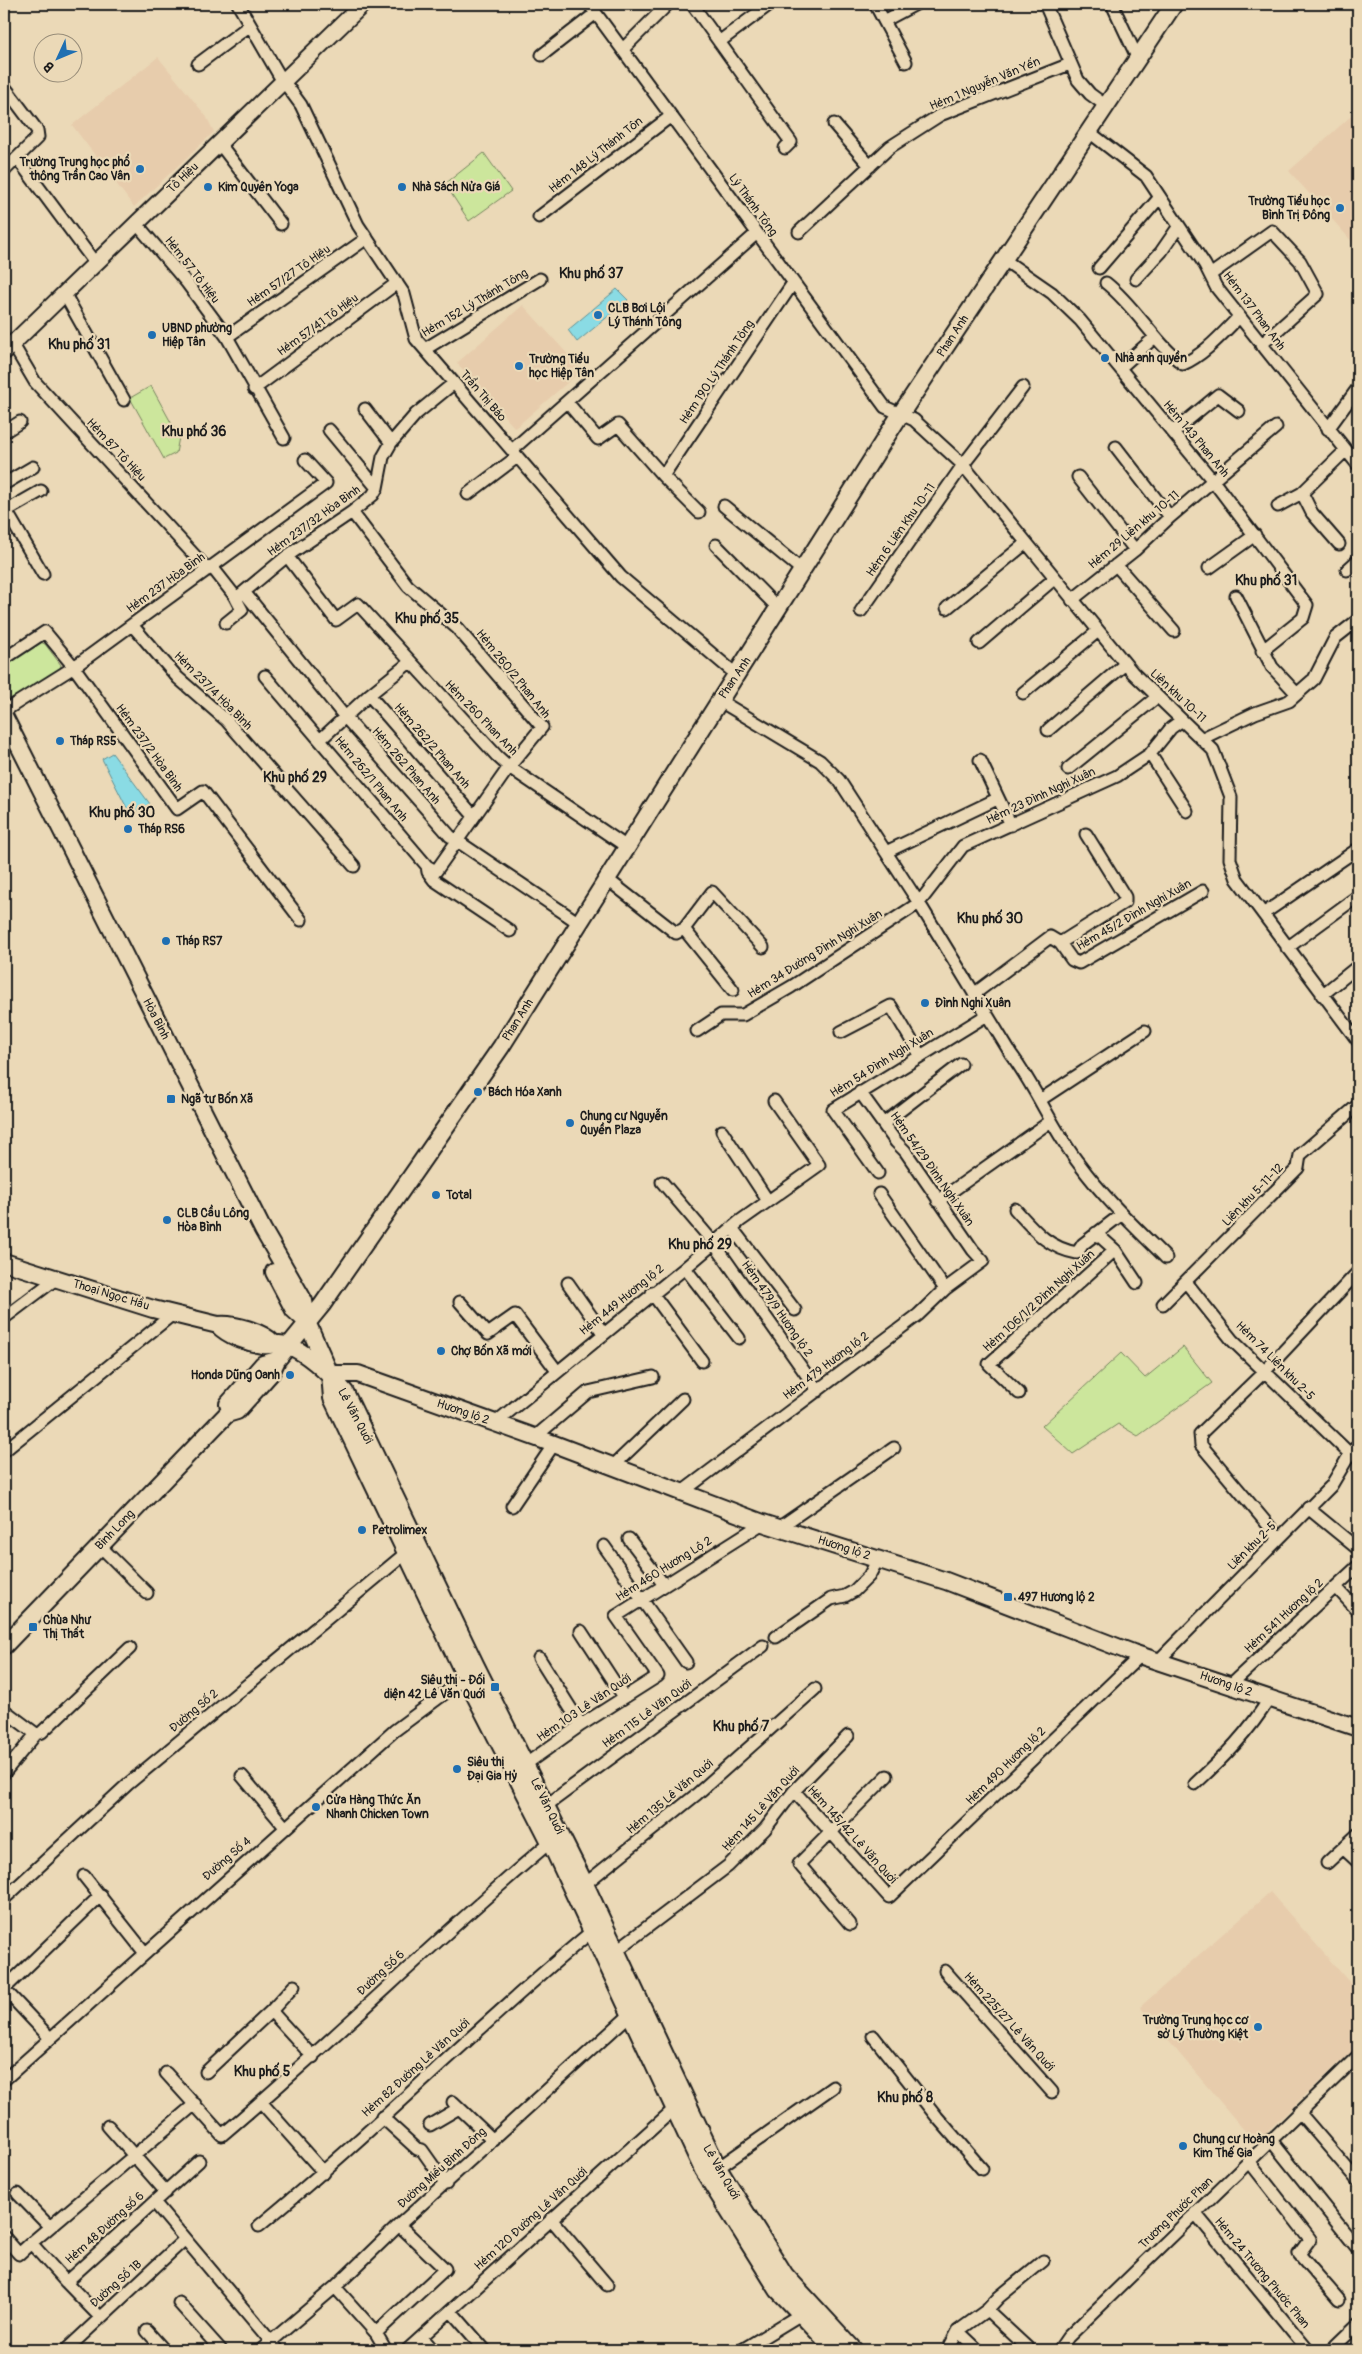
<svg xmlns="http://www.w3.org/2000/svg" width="1362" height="2354" font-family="Pangolin,sans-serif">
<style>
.built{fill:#e7ccac}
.green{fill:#cce69c;stroke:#74815c}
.water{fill:#8adbe4;stroke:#5e8f94}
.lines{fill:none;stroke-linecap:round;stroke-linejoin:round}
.minor-casing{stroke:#1c1c1c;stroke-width:15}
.tertiary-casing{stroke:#1c1c1c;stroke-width:19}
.secondary-casing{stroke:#1c1c1c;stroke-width:20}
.minor{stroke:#ebd9b7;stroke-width:11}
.tertiary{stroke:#ebd9b7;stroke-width:15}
.secondary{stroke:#ebd9b7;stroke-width:16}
.poi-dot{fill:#1f6fb2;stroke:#ebd9b7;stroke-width:2}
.labels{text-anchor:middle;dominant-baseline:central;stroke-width:4.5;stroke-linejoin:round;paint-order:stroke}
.street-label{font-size:12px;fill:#1c1c1c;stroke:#ebd9b7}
.poi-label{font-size:12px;font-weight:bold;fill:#1c1c1c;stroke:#ebd9b7;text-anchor:start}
.neighbourhood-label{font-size:14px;font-weight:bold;fill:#1c1c1c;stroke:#ebd9b7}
</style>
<rect width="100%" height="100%" fill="#ebd9b7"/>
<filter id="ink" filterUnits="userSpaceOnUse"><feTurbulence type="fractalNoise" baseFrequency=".02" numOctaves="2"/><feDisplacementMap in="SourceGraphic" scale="10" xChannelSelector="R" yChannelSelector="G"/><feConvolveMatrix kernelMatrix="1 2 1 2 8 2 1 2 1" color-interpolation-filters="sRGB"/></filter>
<g filter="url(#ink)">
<path class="built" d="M158,57L206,116L214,132L134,207L72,125Z
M1358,110V245L1356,246L1289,171Z
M523,305L582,370L515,428L457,363Z
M1270,1892L1358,1992V2048L1340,2062L1255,2143L1140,2007Z"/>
<path class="green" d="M484,153L511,191L469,221L445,184Z
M151,386L179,437L176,453L164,459L130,398Z
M38,641L45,644L61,665L59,672L5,705L4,663Z
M1183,1347L1212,1383L1138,1436L1118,1424L1073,1454L1042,1426L1121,1353L1145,1378Z"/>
<path class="water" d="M617,289L628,300L577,342L568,330Z
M112,753L150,804L130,814L102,759Z"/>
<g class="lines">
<g class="minor-casing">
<path id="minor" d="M238,4L279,75L301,105L358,225L404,294L416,339L621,577L738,676
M589,4L885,407L914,420L963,465L1133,673L1213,750L1231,797L1230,859L1237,879L1358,1041
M692,4L791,142L785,148
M875,4L906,62
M1045,4L1078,80L1090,94L1105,105
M1112,4L1137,57
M884,21L916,4
M719,42L770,4
M623,49L668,4
M542,55L596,13
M198,64L249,26
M4,86L37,130L38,137L4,171
M834,124L870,166
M1088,131L1146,176L1205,265L1216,287L1358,465
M219,143L281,224
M17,158L95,263
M539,217L671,116
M136,223L187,283L227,337L284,438
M799,232L890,147L940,115L1070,64
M1003,259L1052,293L1080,320L1214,482L1307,605L1303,618L1262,651
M1099,268L1160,197
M1210,275L1272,231L1300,261L1318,294L1261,345
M1136,279L1161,252L1179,226
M1106,283C1136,307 1153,341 1183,364C1204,355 1223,333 1239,317
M64,293L124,400
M227,337L367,238
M12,343L35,382L208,570
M425,349L540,279
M1120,368L1155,337
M254,389L397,283
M567,402L598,439L618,425L663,476L699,512
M365,409L391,443
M1328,429L1358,388
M329,430L377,488
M4,432L20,422
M1173,432L1218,395L1239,411
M1116,447L1170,517
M512,450L757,233
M663,476L793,283
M1078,477L1135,550
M4,484L33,467
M1302,493L1312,513L1339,544
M468,494L517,457
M724,506L803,571
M1278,506L1302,493L1345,451
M4,507L43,574
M6,511L41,491
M716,545L779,609
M287,556L336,620L358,604L497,756L509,767L627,847
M1116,565L1174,631
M212,567L234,595L239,596L287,556L352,512L373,495L377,488L383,457L391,443L416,414L454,383
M1209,568L1255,535
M1347,570L1358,560
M244,592L345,717L450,836L579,923
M1236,596L1272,667L1297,694
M1072,600L1135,550L1170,517L1276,427
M947,608L1026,543
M861,611L963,465L1023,387
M226,623L242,610L234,595
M132,625L178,678L226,720L354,866
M979,643L1055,578
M4,659L45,632L74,667L326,483L305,460
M265,676L427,866L436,871L509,767L542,727L457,628L408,586L352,512
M1023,693L1098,631
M369,695L473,815
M720,701L820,761L839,780L919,903L1011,1054C1037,1089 1053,1131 1080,1165C1105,1199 1136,1228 1166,1258
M4,711L74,667L177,809L203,791L301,920
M1048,730L1125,664
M1203,738L1255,713L1289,701L1314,679L1335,638L1358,620
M320,740L369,695L410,662
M1150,754L1187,811
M980,760L1011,825
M1068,769L1157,697
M886,852L997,799
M427,866L428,872L434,880L510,931
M607,879L676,933L684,929L712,892L763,947
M1263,914L1358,849
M684,929L733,990
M1060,943L1072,960L1079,963L1203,891
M1287,948L1358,896
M974,994L1050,937L1060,943L1125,902V897L1086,834
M1322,995L1358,966
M697,1031L721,1015H743L791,987L919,903L963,846L1117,776L1150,754L1171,728L1182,720
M841,1032L891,1006L920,1055
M1040,1100L1145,1031
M883,1124L961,1064
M722,1131L768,1201
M878,1173L833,1110L987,1015
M662,1182L713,1242L818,1391
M879,1194L945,1289
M938,1201L1051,1121
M1015,1209C1034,1230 1048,1248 1077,1253L1083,1244L1122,1214
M732,1228L795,1310
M1096,1233L1115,1250L1137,1283
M685,1268L739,1338
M1186,1282L1232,1340L1350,1454
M568,1283L603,1333
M652,1293L702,1361
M460,1302L488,1334L515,1315L557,1371
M1163,1304L1298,1168L1300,1155L1358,1105
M4,1318L57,1278
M1019,1393L989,1364L1115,1250
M495,1423L685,1268L740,1221L819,1165L774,1101
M535,1437L588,1392L653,1377
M4,1451L173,1314
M613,1466L683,1399
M682,1492L918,1315L945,1289L983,1261L973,1250L905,1151L896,1142L860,1092
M512,1506L554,1444
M1308,1508L1358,1549
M780,1527L894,1448
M1279,1538L1201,1445L1200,1434L1265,1371L1358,1272
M629,1539L664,1585
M100,1546L147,1593
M604,1546L686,1662
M1336,1587L1358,1611
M581,1631L624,1697
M776,1637L831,1599L845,1596L854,1591L869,1576L878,1559
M539,1658L581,1725
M1158,1661L1331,1486L1350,1454L1358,1445
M1229,1686L1358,1566
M4,1710L36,1734L42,1732L130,1648
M526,1764L581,1725L658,1676L616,1616L763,1523
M4,1773L36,1734
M242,1776L285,1827
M1195,1784C1223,1758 1249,1732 1269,1699
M794,1791L889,1897L1141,1655
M547,1805L763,1646
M1343,1848L1358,1862
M1327,1863L1358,1834
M84,1876L145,1953
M585,1884L697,1794L815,1689
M5,1898L128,1784L406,1553
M850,1924L799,1864L887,1776
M617,1950L728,1866L765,1829L794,1791L848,1736
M945,1971L1052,2092
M294,1986L271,2011L313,2057
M873,2036L937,2117L982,2169
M50,2038L4,1989L101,1895
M206,2072L271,2011
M166,2073L222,2135C336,2039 441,1933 555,1838
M4,2080L394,1731L472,1673
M261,2102L324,2173
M453,2102L493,2140
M1299,2112L1358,2181
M382,2117L417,2149L422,2150L446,2184
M430,2125L459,2108
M108,2126L166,2192
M1270,2139L1358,2249
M1249,2161L1310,2239L1299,2254L1339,2300
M718,2168L833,2087
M18,2194L49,2226
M154,2202L278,2350
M1195,2213L1308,2350
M551,2219L607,2285
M259,2226C374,2132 477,2026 591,1932
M4,2237L19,2254L31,2243
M66,2282L31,2243L195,2104
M335,2287L376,2333L386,2350
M179,2303L221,2350
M987,2310L1030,2350
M451,2311L485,2350
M100,2317L66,2282L199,2161
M147,2331L164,2350
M958,2331L978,2350
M376,2333L445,2269L399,2225
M422,2337L433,2350
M66,2350L185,2239
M261,2350L335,2287L399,2225L635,2010
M407,2350L673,2110
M742,2350L801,2314
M948,2350L958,2331L987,2310L999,2297L1043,2261
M1059,2350L1068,2337L1358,2056
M1331,2350L1358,2324"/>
</g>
<g class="tertiary-casing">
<path id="tertiary" d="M4,352L363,4"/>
</g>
<g class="secondary-casing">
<path id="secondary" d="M4,716L263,1230L304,1301L307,1322L330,1374L332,1398L463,1672L550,1842L703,2170L778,2290L835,2350
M4,1262L153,1309L218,1325
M274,1272L294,1310L307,1322
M273,1343C263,1332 233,1323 218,1325C228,1336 249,1343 263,1345C271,1347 278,1341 289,1346C309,1354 331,1376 345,1392L475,1664L585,1884L718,2168L785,2275L854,2350
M330,1374H358L554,1444L763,1523L946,1581L1133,1653L1358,1728
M228,1404L263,1364L277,1360
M4,1646L227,1414L237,1411L271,1373L277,1360L322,1305L501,1047L900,415L1174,4"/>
</g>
<use href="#minor" class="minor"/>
<use href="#tertiary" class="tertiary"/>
<use href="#secondary" class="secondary"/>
</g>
</g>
<g class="poi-dot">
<circle cx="140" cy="169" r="5"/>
<circle cx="208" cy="187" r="5"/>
<circle cx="402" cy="187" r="5"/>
<circle cx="1340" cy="208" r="5"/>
<circle cx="598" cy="315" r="5"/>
<circle cx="152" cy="335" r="5"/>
<circle cx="1105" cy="358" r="5"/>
<circle cx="519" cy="366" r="5"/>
<circle cx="60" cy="741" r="5"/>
<circle cx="128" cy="829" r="5"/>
<circle cx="166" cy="941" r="5"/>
<circle cx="925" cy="1003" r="5"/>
<circle cx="478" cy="1092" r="5"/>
<rect x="166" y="1094" width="10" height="10" rx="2.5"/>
<circle cx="570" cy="1123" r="5"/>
<circle cx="436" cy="1195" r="5"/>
<circle cx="167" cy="1220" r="5"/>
<circle cx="441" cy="1351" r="5"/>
<circle cx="290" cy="1375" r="5"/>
<circle cx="362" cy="1530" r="5"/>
<rect x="1003" y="1592" width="10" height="10" rx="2.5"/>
<rect x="28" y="1622" width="10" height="10" rx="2.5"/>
<rect x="490" y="1682" width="10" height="10" rx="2.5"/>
<circle cx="457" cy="1769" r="5"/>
<circle cx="316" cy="1807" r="5"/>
<circle cx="1258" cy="2027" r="5"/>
<circle cx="1183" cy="2146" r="5"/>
</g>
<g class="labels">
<g class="street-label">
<text transform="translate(985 84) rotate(-23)">Hẻm 1 Nguyễn Văn Yến</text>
<text transform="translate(596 155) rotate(-38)">Hẻm 148 Lý Thánh Tôn</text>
<text transform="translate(183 178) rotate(-44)">Tô Hiệu</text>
<text transform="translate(753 205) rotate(54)">Lý Thánh Tông</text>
<text transform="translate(192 270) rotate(52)">Hẻm 57 Tô Hiệu</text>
<text transform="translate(289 276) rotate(-35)">Hẻm 57/27 Tô Hiệu</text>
<text transform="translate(475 303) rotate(-31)">Hẻm 152 Lý Thánh Tông</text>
<text transform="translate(1254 311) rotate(53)">Hẻm 137 Phan Anh</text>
<text transform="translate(318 325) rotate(-36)">Hẻm 57/41 Tô Hiệu</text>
<text transform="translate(953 336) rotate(-57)">Phan Anh</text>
<text transform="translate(717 372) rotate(-56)">Hẻm 190 Lý Thánh Tông</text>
<text transform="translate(483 396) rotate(49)">Trần Thị Báo</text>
<text transform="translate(1196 439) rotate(50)">Hẻm 143 Phan Anh</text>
<text transform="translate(116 450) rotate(47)">Hẻm 87 Tô Hiệu</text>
<text transform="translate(314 521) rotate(-36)">Hẻm 237/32 Hòa Bình</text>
<text transform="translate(901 530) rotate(-55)">Hẻm 6 Liên Khu 10-11</text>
<text transform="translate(1134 530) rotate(-40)">Hẻm 29 Liên khu 10-11</text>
<text transform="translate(166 583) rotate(-36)">Hẻm 237 Hòa Bình</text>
<text transform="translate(513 674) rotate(51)">Hẻm 260/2 Phan Anh</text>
<text transform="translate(735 678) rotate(-56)">Phan Anh</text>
<text transform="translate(213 691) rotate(45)">Hẻm 237/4 Hòa Bình</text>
<text transform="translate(1178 696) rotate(43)">Liên khu 10-11</text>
<text transform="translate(481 718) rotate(46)">Hẻm 260 Phan Anh</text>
<text transform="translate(432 746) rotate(49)">Hẻm 262/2 Phan Anh</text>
<text transform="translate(149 748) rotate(54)">Hẻm 237/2 Hòa Bình</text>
<text transform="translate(406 766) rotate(49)">Hẻm 262 Phan Anh</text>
<text transform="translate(371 779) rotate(50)">Hẻm 262/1 Phan Anh</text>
<text transform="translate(1041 796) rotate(-25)">Hẻm 23 Đình Nghi Xuân</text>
<text transform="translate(1134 915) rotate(-30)">Hẻm 45/2 Đình Nghi Xuân</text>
<text transform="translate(815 954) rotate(-32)">Hẻm 34 Đường Đình Nghi Xuân</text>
<text transform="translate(156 1019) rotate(63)">Hòa Bình</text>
<text transform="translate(518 1020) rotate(-58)">Phan Anh</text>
<text transform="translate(882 1063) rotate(-32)">Hẻm 54 Đình Nghi Xuân</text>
<text transform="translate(932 1169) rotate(55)">Hẻm 54/29 Đình Nghi Xuân</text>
<text transform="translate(1253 1195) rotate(-46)">Liên khu 5-11-12</text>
<text transform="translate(111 1295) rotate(17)">Thoại Ngọc Hầu</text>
<text transform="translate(622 1300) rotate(-39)">Hẻm 449 Hương lộ 2</text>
<text transform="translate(1039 1301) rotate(-42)">Hẻm 106/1/2 Đình Nghi Xuân</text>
<text transform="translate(777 1309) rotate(55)">Hẻm 479/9 Hương lộ 2</text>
<text transform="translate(1275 1361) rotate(45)">Hẻm 74 Liên khu 2-5</text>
<text transform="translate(826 1366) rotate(-37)">Hẻm 479 Hương lộ 2</text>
<text transform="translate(463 1412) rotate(19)">Hương lộ 2</text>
<text transform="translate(355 1416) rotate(62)">Lê Văn Quới</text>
<text transform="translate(115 1530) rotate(-46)">Bình Long</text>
<text transform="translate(1252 1546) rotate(-45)">Liên khu 2-5</text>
<text transform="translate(844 1548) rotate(18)">Hương lộ 2</text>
<text transform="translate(664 1569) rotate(-32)">Hẻm 460 Hương Lộ 2</text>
<text transform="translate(1284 1616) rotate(-43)">Hẻm 541 Hương lộ 2</text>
<text transform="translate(1226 1684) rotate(19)">Hương lộ 2</text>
<text transform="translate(584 1708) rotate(-34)">Hẻm 103 Lê Văn Quới</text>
<text transform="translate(194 1711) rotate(-40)">Đường Số 2</text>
<text transform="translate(647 1714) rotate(-36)">Hẻm 115 Lê Văn Quới</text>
<text transform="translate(1006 1766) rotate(-44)">Hẻm 490 Hương lộ 2</text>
<text transform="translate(670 1797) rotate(-40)">Hẻm 135 Lê Văn Quới</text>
<text transform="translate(547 1806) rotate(64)">Lê Văn Quới</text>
<text transform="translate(761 1809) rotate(-48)">Hẻm 145 Lê Văn Quới</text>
<text transform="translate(852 1835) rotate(48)">Hẻm 145/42 Lê Văn Quới</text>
<text transform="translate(227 1859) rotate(-41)">Đường Số 4</text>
<text transform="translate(381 1973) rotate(-43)">Đường Số 6</text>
<text transform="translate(1009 2022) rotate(48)">Hẻm 225/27 Lê Văn Quới</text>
<text transform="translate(416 2068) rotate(-42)">Hẻm 82 Đường Lê Văn Quới</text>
<text transform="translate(442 2168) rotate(-42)">Đường Miếu Bình Đông</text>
<text transform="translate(721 2172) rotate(60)">Lê Văn Quới</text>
<text transform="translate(1176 2213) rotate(-44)">Trương Phước Phan</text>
<text transform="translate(531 2219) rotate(-42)">Hẻm 120 Đường Lê Văn Quới</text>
<text transform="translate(105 2228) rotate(-42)">Hẻm 48 Đường số 6</text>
<text transform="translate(1262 2273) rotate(50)">Hẻm 24 Trương Phước Phan</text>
<text transform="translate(116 2284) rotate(-42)">Đường Số 1B</text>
</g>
<g class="poi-label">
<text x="130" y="162" text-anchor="end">Trường Trung học phổ<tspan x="130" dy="14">thông Trần Cao Vân</tspan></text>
<text x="218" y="187">Kim Quyên Yoga</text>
<text x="412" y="187">Nhà Sách Nửa Giá</text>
<text x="1330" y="201" text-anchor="end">Trường Tiểu học<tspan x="1330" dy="14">Bình Trị Đông</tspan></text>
<text x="608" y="308">CLB Bơi Lội<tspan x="608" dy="14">Lý Thánh Tông</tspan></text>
<text x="162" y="328">UBND phường<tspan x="162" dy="14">Hiệp Tân</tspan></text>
<text x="1115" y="358">Nhà anh quyền</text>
<text x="529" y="359">Trường Tiểu<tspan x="529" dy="14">học Hiệp Tân</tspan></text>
<text x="70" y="741">Tháp RS5</text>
<text x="138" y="829">Tháp RS6</text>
<text x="176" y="941">Tháp RS7</text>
<text x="935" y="1003">Đình Nghi Xuân</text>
<text x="488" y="1092">Bách Hóa Xanh</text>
<text x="181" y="1099">Ngã tư Bốn Xã</text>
<text x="580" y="1116">Chung cư Nguyễn<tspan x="580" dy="14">Quyền Plaza</tspan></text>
<text x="446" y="1195">Total</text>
<text x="177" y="1213">CLB Cầu Lông<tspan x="177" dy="14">Hòa Bình</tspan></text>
<text x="451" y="1351">Chợ Bốn Xã mới</text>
<text x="280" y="1375" text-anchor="end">Honda Dũng Oanh</text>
<text x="372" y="1530">Petrolimex</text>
<text x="1018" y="1597">497 Hương lộ 2</text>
<text x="43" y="1620">Chùa Như<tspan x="43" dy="14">Thị Thất</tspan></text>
<text x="485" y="1680" text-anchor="end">Siêu thị - Đối<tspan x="485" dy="14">diện 42 Lê Văn Quới</tspan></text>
<text x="467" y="1762">Siêu thị<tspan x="467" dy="14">Đại Gia Hỷ</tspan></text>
<text x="326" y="1800">Cửa Hàng Thức Ăn<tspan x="326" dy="14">Nhanh Chicken Town</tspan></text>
<text x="1248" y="2020" text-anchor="end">Trường Trung học cơ<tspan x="1248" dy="14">sở Lý Thường Kiệt</tspan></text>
<text x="1193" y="2139">Chung cư Hoàng<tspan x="1193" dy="14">Kim Thế Gia</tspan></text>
</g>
<g class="neighbourhood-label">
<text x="591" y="273">Khu phố 37</text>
<text x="79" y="344">Khu phố 31</text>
<text x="194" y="431">Khu phố 36</text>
<text x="1266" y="580">Khu phố 31</text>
<text x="427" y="618">Khu phố 35</text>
<text x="295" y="777">Khu phố 29</text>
<text x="122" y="812">Khu phố 30</text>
<text x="990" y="918">Khu phố 30</text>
<text x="700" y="1244">Khu phố 29</text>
<text x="741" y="1726">Khu phố 7</text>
<text x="262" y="2071">Khu phố 5</text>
<text x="905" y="2097">Khu phố 8</text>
</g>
</g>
<rect width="1362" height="2354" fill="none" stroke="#ebd9b7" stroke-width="20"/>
<rect x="10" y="10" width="1342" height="2334" fill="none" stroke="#1c1c1c" stroke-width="2" filter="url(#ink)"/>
<g transform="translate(58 58) rotate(226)"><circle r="24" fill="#ebd9b7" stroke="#988d79"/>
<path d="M0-4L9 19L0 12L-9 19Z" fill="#1f6fb2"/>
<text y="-8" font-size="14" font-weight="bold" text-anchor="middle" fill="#1c1c1c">B</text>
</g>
</svg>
